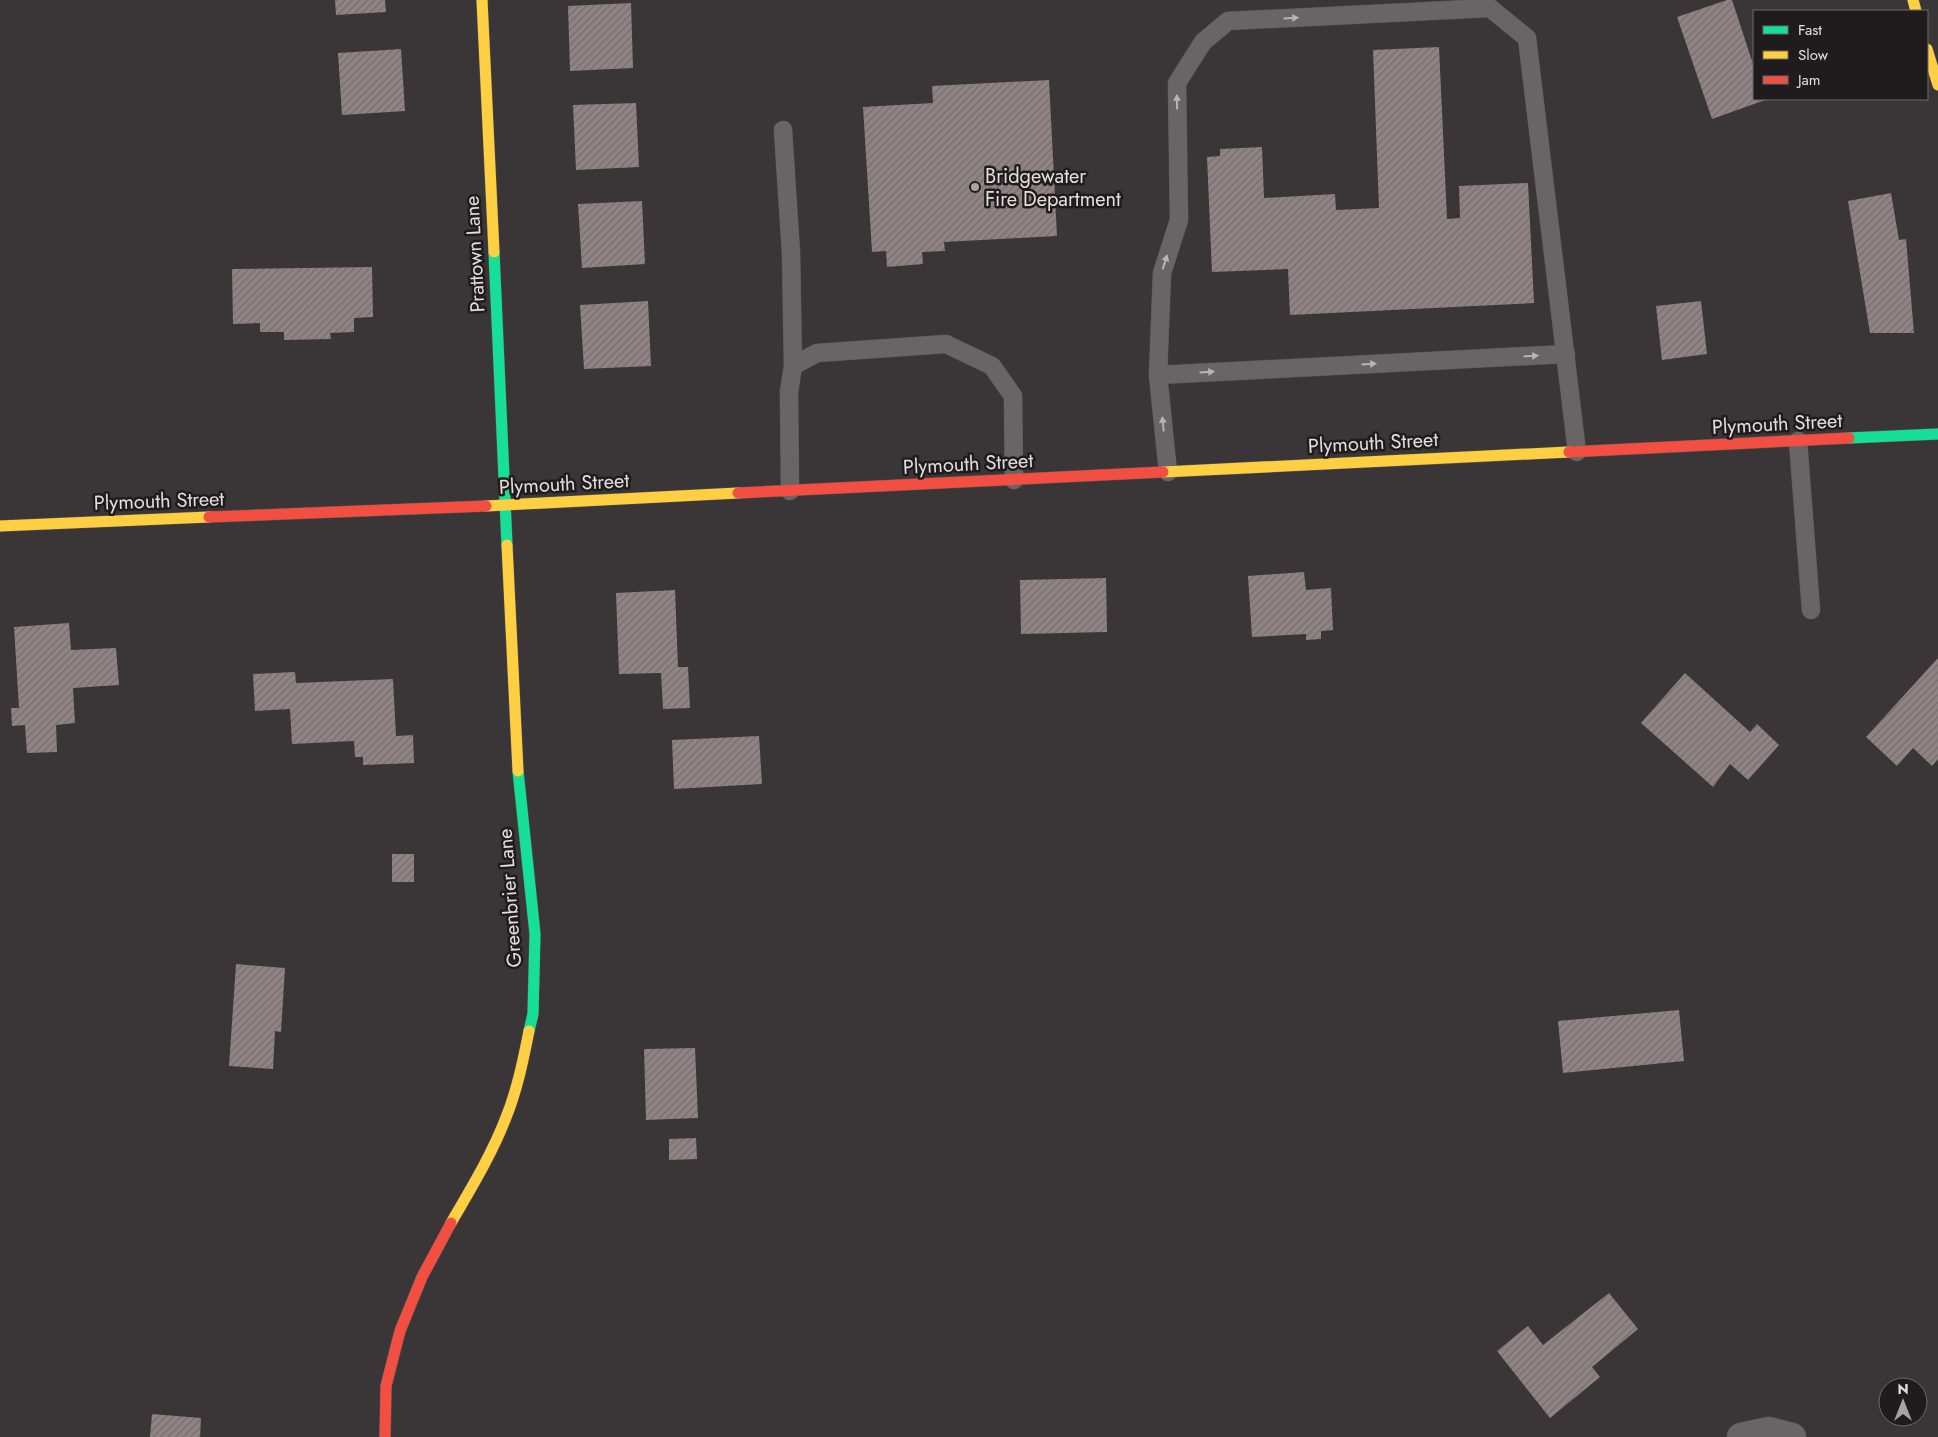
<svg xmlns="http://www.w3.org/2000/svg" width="1938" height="1437" font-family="Jost,sans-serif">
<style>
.building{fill:url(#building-hatch)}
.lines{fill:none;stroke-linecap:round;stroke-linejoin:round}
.lane-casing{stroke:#585354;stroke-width:19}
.street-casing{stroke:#585354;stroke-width:29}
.fast-casing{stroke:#585354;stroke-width:12}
.slow-casing{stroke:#585354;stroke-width:12}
.jam-casing{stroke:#585354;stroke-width:12}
.lane{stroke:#696566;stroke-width:18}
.street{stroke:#696566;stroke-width:28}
.fast{stroke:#16e098;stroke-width:11}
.slow{stroke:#ffcf43;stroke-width:11}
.jam{stroke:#f24e42;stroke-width:11}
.oneway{fill:#b8b3b4}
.poi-dot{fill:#a8a2a3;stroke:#201c1d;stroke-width:2}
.labels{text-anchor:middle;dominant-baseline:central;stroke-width:5;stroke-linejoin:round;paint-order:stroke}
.poi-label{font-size:20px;fill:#e3ddde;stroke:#201c1d;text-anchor:start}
.street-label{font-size:20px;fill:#e3ddde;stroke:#201c1d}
</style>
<defs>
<pattern id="building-hatch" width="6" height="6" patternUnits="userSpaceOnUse" patternTransform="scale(1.25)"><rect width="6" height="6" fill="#908386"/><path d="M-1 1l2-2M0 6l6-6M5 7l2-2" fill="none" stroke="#756c6f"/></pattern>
</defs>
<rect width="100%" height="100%" fill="#3a3536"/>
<path class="building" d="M335,0H385L386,12L336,15Z
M1727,0H1732L1754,67V99H1768L1712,119L1677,17Z
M631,3L633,68L570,71L568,6Z
M1439,47L1447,219L1460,218L1459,186L1528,183L1534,303L1290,315L1288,269L1212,272L1207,157L1220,156V149L1262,147L1264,198L1335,194L1336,210L1379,208L1373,50Z
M401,49L405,111L342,115L338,53Z
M1049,80L1057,236L944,242L945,251L922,252L923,264L887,267L886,251L872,252L863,107L933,103L932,86Z
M636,103L639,167L576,170L573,105Z
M1891,193L1899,240L1906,239L1914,333H1870L1848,201Z
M642,201L645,264L582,268L578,204Z
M372,267L373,317L354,318V332L330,333L331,339L284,340V332H260V323L233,324L232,269Z
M648,301L651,366L584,369L580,305Z
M1701,301L1707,354L1662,360L1656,306Z
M1304,572L1306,590L1331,588L1333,630L1321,631V639L1306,640V634L1252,637L1248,576Z
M1106,578L1107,632L1021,634L1020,580Z
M675,590L678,667H688L690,708L663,709L661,673L619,674L616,593Z
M69,623L71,650L116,648L119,685L73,688L75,723L56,725L57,752L27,753L25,725L12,726L11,708H19L14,627Z
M1938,658V759L1932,766L1913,748L1897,766L1866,737Z
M295,672L296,683L393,679L396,736L413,735L414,763L363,765V757H355L354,741L292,744L290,709L255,711L253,674Z
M1685,673L1750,732L1757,724L1779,745L1748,780L1730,764L1713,787L1641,723Z
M759,736L762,784L674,789L672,740Z
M392,854H414V882H392Z
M236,964L285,968L281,1032L275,1031L273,1069L229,1066Z
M1679,1010L1684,1061L1563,1073L1558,1021Z
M695,1048L698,1118L646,1120L644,1049Z
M696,1138L697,1159L669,1160V1139Z
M1609,1293L1638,1329L1592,1367L1600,1377L1550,1418L1497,1351L1528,1326L1543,1345Z
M152,1414L201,1418L200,1437H150Z"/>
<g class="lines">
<g class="lane-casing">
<path id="lane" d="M783,130L791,253L793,366
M1158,375L1566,354
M1798,441L1811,610
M1168,472L1158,375L1162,273L1179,220L1177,83L1203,42L1228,21L1490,8L1527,38L1577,452
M790,491L789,392L793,366L817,353L946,344L992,366L1013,396L1014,480"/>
</g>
<g class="street-casing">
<path id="street" d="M1741,1437L1769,1431L1792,1437"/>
</g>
<g class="fast-casing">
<path id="fast" d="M494,252L507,545
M1849,438L1938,434
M518,771L535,934L533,1014L529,1031"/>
</g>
<g class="slow-casing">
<path id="slow" d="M482,0L494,252
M1913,0L1916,11
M1927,49L1938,85
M1163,472L1569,452
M486,506L738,493
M0,526L209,517
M507,545L518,771
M451,1223C470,1190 491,1156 505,1120C517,1091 523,1061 529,1031"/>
</g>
<g class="jam-casing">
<path id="jam" d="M1569,452L1849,438
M738,493L1163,472
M209,517L486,506
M385,1437L386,1386L400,1331L422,1277L451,1223"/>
</g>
<use href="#lane" class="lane"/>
<use href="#street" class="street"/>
<use href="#fast" class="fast"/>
<use href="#slow" class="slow"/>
<use href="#jam" class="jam"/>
</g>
<defs><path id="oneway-solid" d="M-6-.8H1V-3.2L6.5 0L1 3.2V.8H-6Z" transform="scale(1.25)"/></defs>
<g class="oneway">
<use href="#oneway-solid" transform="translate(1291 18) rotate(-3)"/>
<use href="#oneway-solid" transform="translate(1177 102) rotate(-91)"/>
<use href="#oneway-solid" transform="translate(1165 262) rotate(-72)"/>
<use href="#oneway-solid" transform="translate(1531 356) rotate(-3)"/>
<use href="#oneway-solid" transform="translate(1369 364) rotate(-3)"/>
<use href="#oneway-solid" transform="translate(1207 372) rotate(-3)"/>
<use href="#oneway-solid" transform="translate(1163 424) rotate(-96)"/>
</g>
<circle class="poi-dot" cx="975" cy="187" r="5"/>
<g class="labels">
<g class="poi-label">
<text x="985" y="176">Bridgewater<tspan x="985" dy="23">Fire Department</tspan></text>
</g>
<g class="street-label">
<text transform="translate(475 254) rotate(-93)">Prattown Lane</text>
<text transform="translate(1777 424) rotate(-3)">Plymouth Street</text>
<text transform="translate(1373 443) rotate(-3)">Plymouth Street</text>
<text transform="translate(968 464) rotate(-3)">Plymouth Street</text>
<text transform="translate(564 484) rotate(-3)">Plymouth Street</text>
<text transform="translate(159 501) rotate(-2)">Plymouth Street</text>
<text transform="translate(510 898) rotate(-94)">Greenbrier Lane</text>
</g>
</g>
<rect x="1753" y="10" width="175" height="90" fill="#201c1d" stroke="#6e696a"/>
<rect x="1763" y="26" width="25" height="8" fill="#16e098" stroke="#6e696a"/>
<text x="1798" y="35" font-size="15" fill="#e3ddde">Fast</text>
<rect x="1763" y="51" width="25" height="8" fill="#ffcf43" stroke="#6e696a"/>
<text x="1798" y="60" font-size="15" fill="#e3ddde">Slow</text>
<rect x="1763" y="76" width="25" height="8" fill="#f24e42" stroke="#6e696a"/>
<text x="1798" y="85" font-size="15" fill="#e3ddde">Jam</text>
<g transform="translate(1903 1402)"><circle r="24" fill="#201c1d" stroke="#6e696a"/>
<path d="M0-4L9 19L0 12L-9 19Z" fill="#a8a2a3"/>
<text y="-8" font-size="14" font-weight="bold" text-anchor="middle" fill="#e3ddde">N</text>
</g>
</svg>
